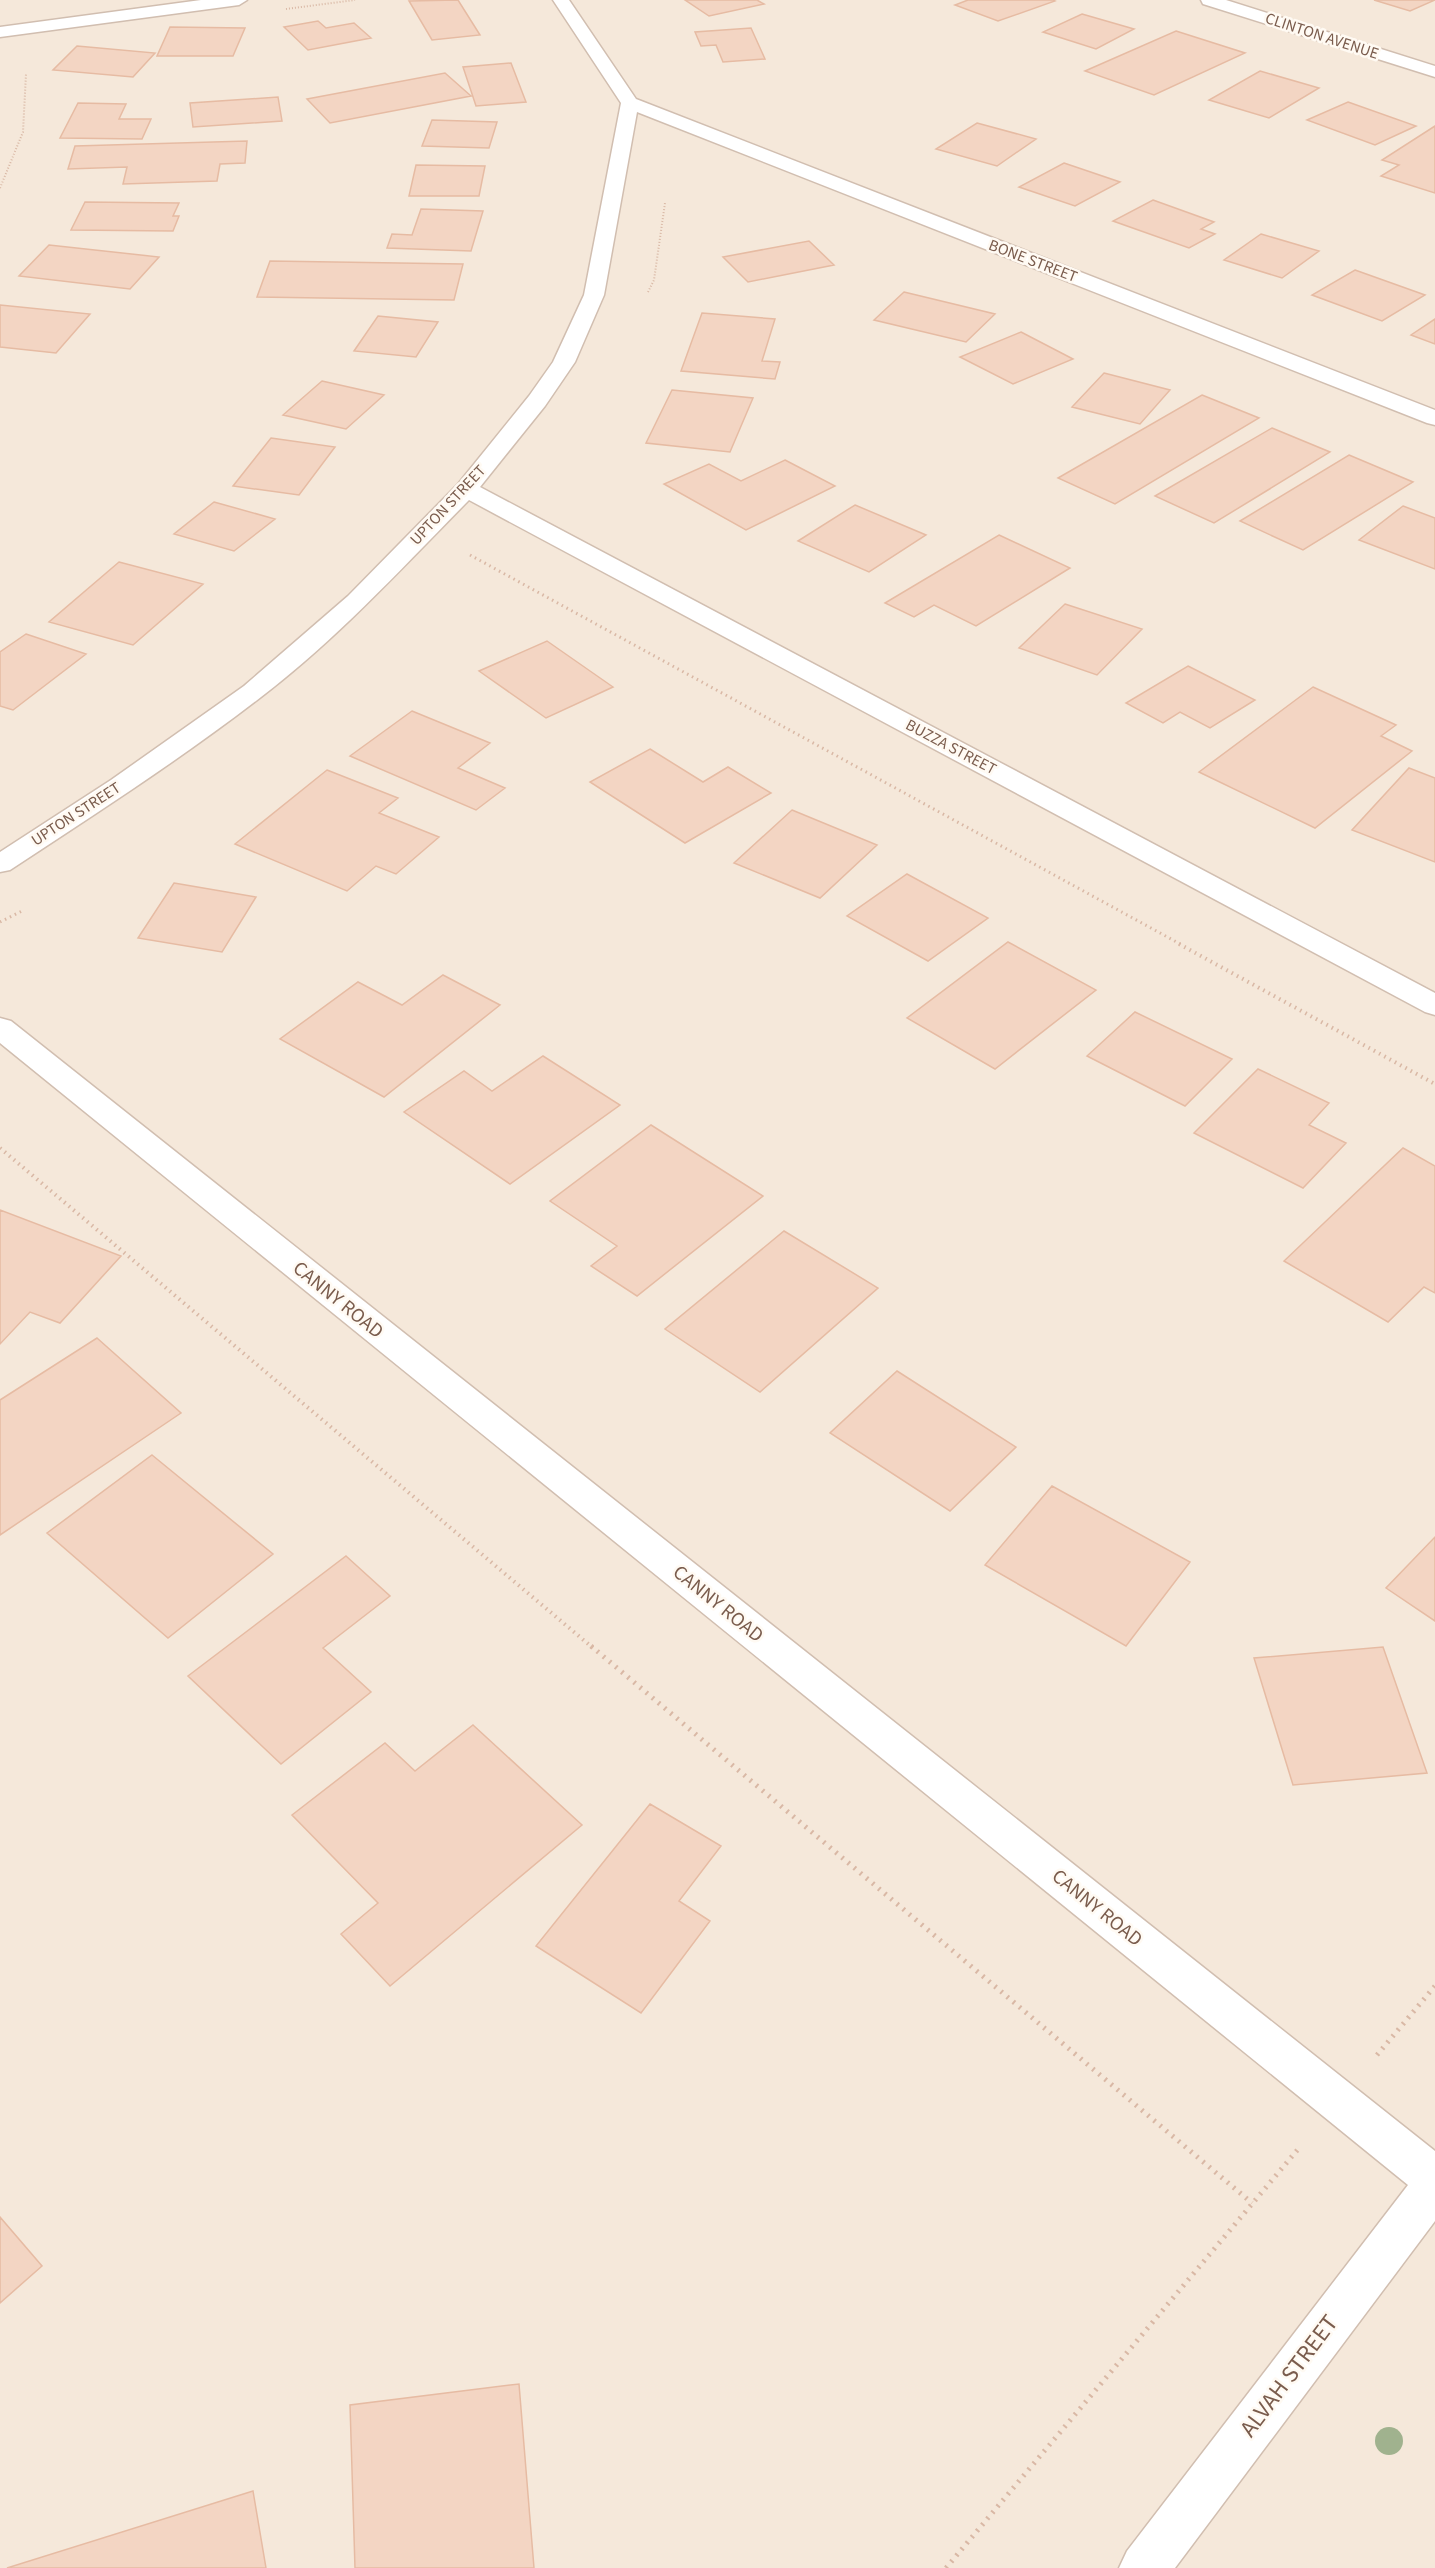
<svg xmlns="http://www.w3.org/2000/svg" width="1435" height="2568" font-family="'Source Sans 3',sans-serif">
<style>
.residential{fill:#f5e8da}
.building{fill:#f3d5c3;stroke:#e6bba3;stroke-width:1.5}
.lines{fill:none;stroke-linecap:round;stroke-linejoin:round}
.minor-casing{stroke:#d1beb0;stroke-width:3}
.path-far3{stroke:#d9b8a5;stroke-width:2;stroke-dasharray:1 2;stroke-linecap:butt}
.path-far2{stroke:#d9b8a5;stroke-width:3;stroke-dasharray:1.5 4;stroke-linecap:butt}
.path-far1{stroke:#d9b8a5;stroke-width:4;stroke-dasharray:1.5 4.5;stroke-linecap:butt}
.path{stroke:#d9b8a5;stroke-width:5;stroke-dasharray:2 6;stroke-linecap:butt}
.minor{fill:#fff;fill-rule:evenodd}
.tree{fill:#a0b28e}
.labels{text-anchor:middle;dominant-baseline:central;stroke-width:5;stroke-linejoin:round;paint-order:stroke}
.far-street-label{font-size:16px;fill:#7a5c4d;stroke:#fffaf3}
.street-label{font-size:20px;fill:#7a5c4d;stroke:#fffaf3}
.near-street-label{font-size:24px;fill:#7a5c4d;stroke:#fffaf3}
</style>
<rect width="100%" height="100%" fill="#fdf6ec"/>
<path class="residential" d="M0,0H1435V2568H0Z"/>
<path class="building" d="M458,0L480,35L432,40L409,1Z
M685,0H757L764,4L709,16Z
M968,0H1053L1055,1L998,21L955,5Z
M1374,0H1435L1410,11Z
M1082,14L1134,29L1096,49L1043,32Z
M318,21L326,28L354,23L371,38L308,50L284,27Z
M170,27L245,28L233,56H157Z
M751,28L765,59L723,62L716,45L701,46L695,32Z
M1176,31L1245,53L1154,95L1085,71Z
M77,46L155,53L133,77L53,70Z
M511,63L526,102L476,106L463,67Z
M1260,71L1319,88L1269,118L1209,100Z
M445,73L471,96L330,123L307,99Z
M278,97L282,121L193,127L190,103Z
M1348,102L1416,126L1375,145L1307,120Z
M78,103L126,104L119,119H151L142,139L60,138Z
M432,120L497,122L489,148L422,146Z
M977,123L1036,139L997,166L936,149Z
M1435,126V193L1381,176L1399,165L1382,160Z
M247,141L245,163L220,164L217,181L123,184L127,167L68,169L75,146Z
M1064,163L1120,182L1075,206L1019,187Z
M416,165L485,166L479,196H409Z
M1153,200L1214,222L1201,229L1215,234L1189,248L1113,221Z
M85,202L179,203L173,216H179L173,231L71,230Z
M421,209L483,211L471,251L387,248L392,234L412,235Z
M1261,234L1319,251L1282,278L1224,260Z
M809,241L834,265L748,282L723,257Z
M49,245L159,257L130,289L19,276Z
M270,261L463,264L454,300L257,297Z
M1355,270L1425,295L1382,321L1312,295Z
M904,292L995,314L966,342L874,320Z
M0,305L90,314L56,353L0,347Z
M702,313L775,319L762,361L780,362L775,379L681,371Z
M378,316L438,322L416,357L354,351Z
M1435,319V344L1411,335Z
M1021,332L1073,359L1013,384L960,357Z
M1104,373L1170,390L1140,424L1072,407Z
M322,381L384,395L346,429L283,415Z
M672,390L753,398L730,452L646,443Z
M1202,395L1259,418L1115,504L1058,478Z
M1272,428L1330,452L1214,523L1155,496Z
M271,438L335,447L299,495L233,486Z
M1349,455L1413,482L1303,550L1240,521Z
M785,460L835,486L746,530L664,484L709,464L741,481Z
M214,502L275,519L234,551L174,534Z
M855,505L926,535L869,572L798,541Z
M1403,506L1435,518V569L1359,540Z
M999,535L1070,568L976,626L934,605L914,617L885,603Z
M119,562L203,584L133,645L49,622Z
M1065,604L1142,629L1097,675L1019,648Z
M26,634L86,654L13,710L0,706V652Z
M547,641L613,687L546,718L479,671Z
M1188,666L1255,700L1210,728L1180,712L1163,723L1126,703Z
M1313,687L1396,725L1381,736L1412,751L1315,828L1199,772Z
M412,711L490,743L458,768L505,788L476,810L350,756Z
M650,749L703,782L728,767L771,793L685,843L590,782Z
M1409,768L1435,778V862L1352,830Z
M327,770L398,798L379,813L439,837L396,874L376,866L347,891L235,844Z
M792,810L877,845L820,898L734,863Z
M907,874L988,918L928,961L847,916Z
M174,883L256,897L222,952L138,938Z
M1008,942L1096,990L995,1069L907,1018Z
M443,975L500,1005L384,1097L280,1039L358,982L402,1005Z
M1135,1012L1232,1059L1185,1106L1087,1056Z
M543,1056L620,1105L510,1184L404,1112L464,1071L492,1091Z
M1258,1069L1329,1103L1309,1125L1346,1143L1303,1188L1194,1133Z
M651,1125L763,1196L637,1296L591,1266L617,1246L550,1201Z
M1403,1148L1435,1166V1293L1424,1287L1388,1322L1284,1261Z
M0,1210L121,1256L60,1323L30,1312L0,1344Z
M784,1231L878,1288L760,1392L665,1329Z
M97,1338L181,1413L0,1535V1400Z
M897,1371L1016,1447L950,1511L830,1433Z
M152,1455L273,1554L168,1638L47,1533Z
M1052,1486L1190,1562L1126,1646L985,1565Z
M1435,1537V1621L1386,1588Z
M346,1556L390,1596L323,1648L371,1692L281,1764L188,1676Z
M1383,1647L1427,1773L1293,1785L1254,1658Z
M473,1725L582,1825L390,1986L341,1934L378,1903L292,1815L385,1743L415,1771Z
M650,1804L721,1846L679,1901L710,1921L641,2013L536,1946Z
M0,2217L42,2266L0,2303Z
M519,2384L534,2568H355L350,2405Z
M253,2491L266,2568H7Z"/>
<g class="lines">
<g class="minor-casing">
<path id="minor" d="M201,0H247L239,5L0,37V27Z
M553,0H569L636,99L1435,410V425L1427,423L637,112L604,295L575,362L545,406L480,487L1435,993V1015L1425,1012L469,500C402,568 337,639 261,697C181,759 95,814 10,870L0,872V852L111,780L244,686L348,596L458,484L529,396L553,362L584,295L621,103Z
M1201,0H1226L1435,66V77L1203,4Z
M0,1018L11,1021L1435,2151V2221L1175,2568H1119L1127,2551L1408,2185L0,1043Z"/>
</g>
<path class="path-far3" d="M286,9L355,0
M0,188L23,132L26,74
M648,292L654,280L665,203"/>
<path class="path-far2" d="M470,555L1182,945
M0,922L22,911"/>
<path class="path-far1" d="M1179,944L1435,1084
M0,1148L593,1648"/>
<path class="path" d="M591,1646L1252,2203
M1377,2055L1435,1986
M946,2568L1299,2148"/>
<use href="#minor" class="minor"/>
</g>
<circle class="tree" cx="1389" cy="2441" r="14"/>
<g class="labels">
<g class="far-street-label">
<text transform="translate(1322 36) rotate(18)">CLINTON AVENUE</text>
<text transform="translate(1033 261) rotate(21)">BONE STREET</text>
<text transform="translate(448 505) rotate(-47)">UPTON STREET</text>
<text transform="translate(951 747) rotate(28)">BUZZA STREET</text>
<text transform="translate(76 814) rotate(-33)">UPTON STREET</text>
</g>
<g class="street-label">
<text transform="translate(338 1300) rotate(39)">CANNY ROAD</text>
<text transform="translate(718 1604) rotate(39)">CANNY ROAD</text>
<text transform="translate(1097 1908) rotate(39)">CANNY ROAD</text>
</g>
<g class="near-street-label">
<text transform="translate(1289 2376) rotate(-53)">ALVAH STREET</text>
</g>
</g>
</svg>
